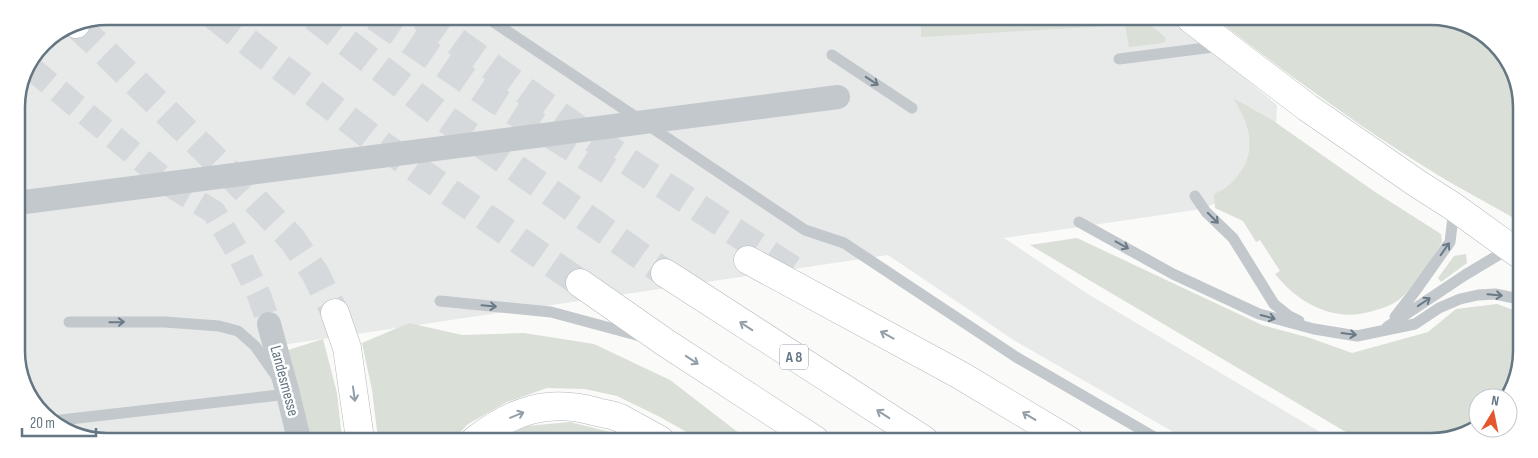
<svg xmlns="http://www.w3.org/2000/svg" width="1538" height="458" font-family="'Sofia Sans Condensed',sans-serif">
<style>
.built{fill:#e8e9e9}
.green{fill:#dadfd7}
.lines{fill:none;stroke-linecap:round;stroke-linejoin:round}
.street-tunnel{stroke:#d5d9db;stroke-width:24;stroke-dasharray:24 12;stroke-linecap:butt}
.highway-tunnel{stroke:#d5d9db;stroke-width:28;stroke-dasharray:28 14;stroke-linecap:butt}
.secondary-casing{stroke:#b3babf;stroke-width:29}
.highway-casing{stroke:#b4b9bd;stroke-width:29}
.lane{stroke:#c3c8cc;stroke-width:11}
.street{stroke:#c3c8cc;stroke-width:24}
.secondary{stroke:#fff;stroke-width:28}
.highway{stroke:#fff;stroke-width:28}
.street-bridge{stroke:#c3c8cc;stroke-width:24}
.oneway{stroke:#6a7a87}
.oneway2{stroke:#939fa8}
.labels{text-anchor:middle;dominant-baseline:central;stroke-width:5;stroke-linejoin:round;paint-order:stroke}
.shield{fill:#fff;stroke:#939fa8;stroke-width:1}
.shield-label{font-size:15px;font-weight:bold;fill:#657683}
.street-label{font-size:16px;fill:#657683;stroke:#fff}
.rim{fill:none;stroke:#657683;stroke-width:2.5}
</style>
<rect width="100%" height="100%" fill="#fafaf8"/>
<path class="built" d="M107,16L1173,19L1277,105L1275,152L1254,187L1202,209L1004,238L1091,296L1335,441H1189L1015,341L888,255L282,345L307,439H83L43,415L18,369L16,101L43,43L72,23Z"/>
<path class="green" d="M974,18L1143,19L1165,37L1166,40L1163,43L1129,47L1125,25L921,37V25Z
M1216,19H1455L1495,43L1520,89L1519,221C1495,207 1470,194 1446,180C1366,132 1290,76 1216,19Z
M1233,98L1272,120L1375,192L1441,234L1442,242C1431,261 1418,283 1401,298C1393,305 1383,308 1373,311C1335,323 1299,304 1275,274L1280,271L1260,240L1256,242L1243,221L1215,208L1214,194C1222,191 1227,187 1233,181C1259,155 1251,125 1233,98Z
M1077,238L1262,325L1310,338L1352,353L1428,332L1456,309L1497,304L1519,312V375L1504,398H1478V425L1437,442L1361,441L1030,245Z
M1466,254L1467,263L1441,282L1438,278L1454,256Z
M409,323L462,335L524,333L594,344L670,380L748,440H701L658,416L617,396L585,389L547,388L507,402L468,424L453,440L378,439L372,390L362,343Z
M323,339L337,393L342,439H310L288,350Z
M570,422L626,436L632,440H498L527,426Z"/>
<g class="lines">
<path class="street-tunnel" d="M31,68L176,189L214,212L240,256L259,295L269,324"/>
<path class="highway-tunnel" d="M214,16L375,140L580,283
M314,17L446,119L665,273
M375,17L495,99L612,173
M422,17L577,128L804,277
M76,24L228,172L292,239L315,273L335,313"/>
<g class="secondary-casing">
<path id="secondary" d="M1191,19L1308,108L1418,184L1454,207L1519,254"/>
</g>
<g class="highway-casing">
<path id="highway" d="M74,23L76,24
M748,260L960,375L1070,441
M665,273L924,440
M580,283L666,343L815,440
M335,313L347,348L360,439
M475,440C514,410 549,398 597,412C605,414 613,415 620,418C633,425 647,433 660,440"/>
</g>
<path class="lane" d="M486,17L805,230L844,243L1016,357L1161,441
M832,55L912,108
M1119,59L1221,46
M1195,196L1206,212L1233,238L1274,304L1289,316L1299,321
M1079,222L1173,274L1259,314L1314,329L1357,336L1415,324L1439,308L1460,299L1478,295L1495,294L1519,299
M440,301L551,312L640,336
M1395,317L1416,290L1450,242L1454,209
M69,322H165L219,326L238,331L255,346L277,377
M1387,327L1465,275L1510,248
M52,421L288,394L287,392"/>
<path class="street" d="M269,324L288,394L299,439"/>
<use href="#secondary" class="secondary"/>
<use href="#highway" class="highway"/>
<path class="street-bridge" d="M17,203L838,97"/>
</g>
<defs><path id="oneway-shaft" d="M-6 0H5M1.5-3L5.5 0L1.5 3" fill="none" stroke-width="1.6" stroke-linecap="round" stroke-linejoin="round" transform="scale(1.25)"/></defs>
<g class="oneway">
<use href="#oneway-shaft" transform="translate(872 81) rotate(33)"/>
<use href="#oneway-shaft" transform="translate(1213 218) rotate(45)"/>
<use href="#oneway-shaft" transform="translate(1122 245) rotate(29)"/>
<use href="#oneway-shaft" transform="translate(1445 249) rotate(-55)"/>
<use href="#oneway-shaft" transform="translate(1495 295) rotate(5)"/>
<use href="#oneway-shaft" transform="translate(1424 302) rotate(-34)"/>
<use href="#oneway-shaft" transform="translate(489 306) rotate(5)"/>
<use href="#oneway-shaft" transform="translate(1268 317) rotate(15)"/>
<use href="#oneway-shaft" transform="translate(117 322) rotate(-1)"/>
<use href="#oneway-shaft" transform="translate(1349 334) rotate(7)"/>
</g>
<g class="oneway2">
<use href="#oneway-shaft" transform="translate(746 326) rotate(-147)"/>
<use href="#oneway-shaft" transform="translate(887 335) rotate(-151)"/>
<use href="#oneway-shaft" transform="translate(692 360) rotate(33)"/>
<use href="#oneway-shaft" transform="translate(354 394) rotate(82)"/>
<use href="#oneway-shaft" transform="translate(883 414) rotate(-147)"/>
<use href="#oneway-shaft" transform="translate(517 415) rotate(-22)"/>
<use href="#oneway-shaft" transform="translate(1029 416) rotate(-149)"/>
</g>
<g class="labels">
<rect class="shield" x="780" y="344.5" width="28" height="25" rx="4"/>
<g class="shield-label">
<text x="794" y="357">A 8</text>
</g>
<g class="street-label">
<text transform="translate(284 381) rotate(75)">Landesmesse</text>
</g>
</g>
<path d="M0 0H1538V458H0ZM107 25H1431A82 82 0 0 1 1513 107V351A82 82 0 0 1 1431 433H107A82 82 0 0 1 25 351V107A82 82 0 0 1 107 25Z" fill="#fff" fill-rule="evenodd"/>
<path class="rim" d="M107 25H1431A82 82 0 0 1 1513 107V351A82 82 0 0 1 1431 433H107A82 82 0 0 1 25 351V107A82 82 0 0 1 107 25Z"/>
<g transform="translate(1493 413) rotate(10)"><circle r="24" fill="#ffffff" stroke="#c1c8cd"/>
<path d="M0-4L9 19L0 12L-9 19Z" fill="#e4572e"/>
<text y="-8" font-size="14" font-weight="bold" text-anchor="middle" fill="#657683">N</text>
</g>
<path d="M22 428v8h74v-8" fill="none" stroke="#657683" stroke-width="2.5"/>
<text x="30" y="428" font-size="15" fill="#657683" stroke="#ffffff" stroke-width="4" paint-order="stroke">20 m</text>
</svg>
